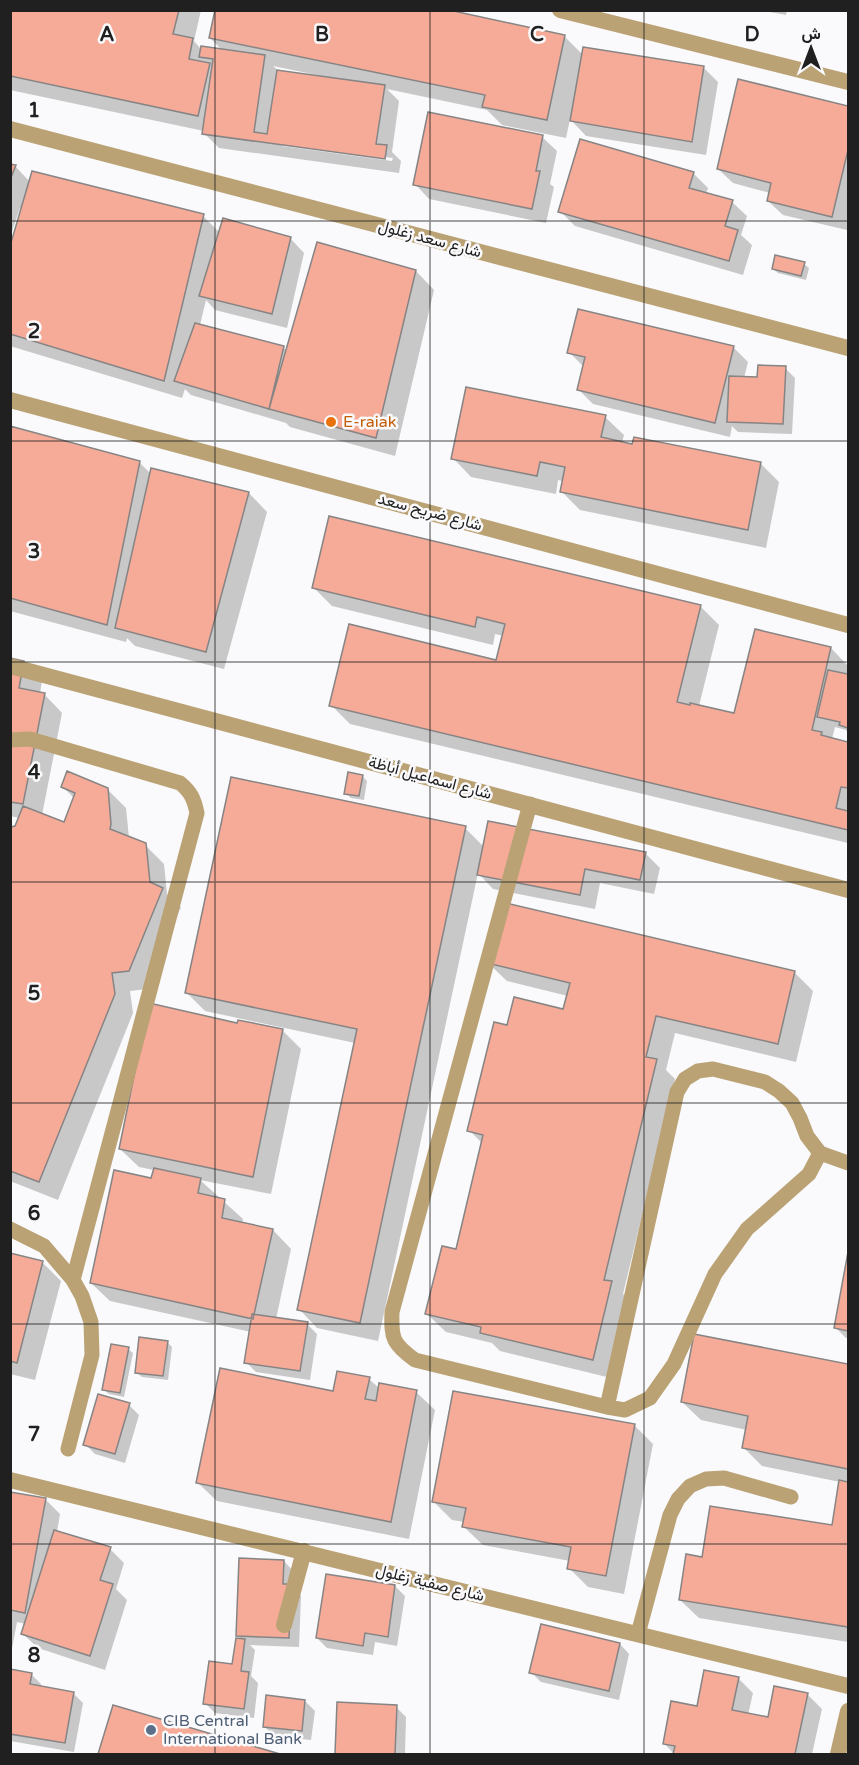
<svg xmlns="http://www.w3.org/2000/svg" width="859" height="1765" font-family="'Varela Round',Vazirmatn,sans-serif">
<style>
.shadow{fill:#0003;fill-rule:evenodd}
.building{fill:#f6ab98;stroke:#868484;stroke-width:1.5}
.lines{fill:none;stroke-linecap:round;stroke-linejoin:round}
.service{stroke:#baa274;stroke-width:15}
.minor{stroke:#baa274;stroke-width:16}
.grid{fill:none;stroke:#202021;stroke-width:1.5;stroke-opacity:0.55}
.food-dot{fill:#e8710a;stroke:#fafafc;stroke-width:2}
.service-dot{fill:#5c6f8a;stroke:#fafafc;stroke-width:2}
.labels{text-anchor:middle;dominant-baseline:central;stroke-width:5;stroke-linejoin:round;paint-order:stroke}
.street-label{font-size:16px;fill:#202021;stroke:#fafafc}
.food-label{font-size:16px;fill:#c56008;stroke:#fafafc;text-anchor:start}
.service-label{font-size:16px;fill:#4e5e75;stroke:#fafafc;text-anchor:start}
.grid-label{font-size:20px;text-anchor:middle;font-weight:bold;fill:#202021;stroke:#fafafc;stroke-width:5;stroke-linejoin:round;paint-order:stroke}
</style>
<rect width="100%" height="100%" fill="#fafafc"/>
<path class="shadow" d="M10,10H201L194,41L200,48L223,51L210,38L564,36L583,55L704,68L718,82L706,155L586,136L570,119L566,138L502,125L487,110L387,89L399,101L392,152L401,161L399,173L219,148L204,133V131L10,90ZM273,66L317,75V77L279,71ZM282,143L393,158L392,161L282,146Z
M760,10H787L786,15Z
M739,81L848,108V223L847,230L783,215L768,201L770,193L733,183L718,169Z
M542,137L557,151L550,184L554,187L546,223L429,199L415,184Z
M10,165L15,166L30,182L203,216L220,233L290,238L304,253L287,328L215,310L206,300L200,325L283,347L287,351L416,271L434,290L395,456L290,427L286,423L191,395L185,389L182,398L10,346V252L23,209L20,208L10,237Z
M693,173L708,188L706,194L732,202L747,216L741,235L752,245L743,275L575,226L560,211Z
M804,264L809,268L806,280L778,273L773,269Z
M733,347L748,362L744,378L759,379L785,368L795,378L792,434L738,432L732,426L730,437L593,404L578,389L584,367L569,352Z
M605,417L624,435L622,443L761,464L779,482L766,548L580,510L561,491L563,481L558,480L556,494L471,477L453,458Z
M10,428L140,463L151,474L152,470L249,493L267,512L224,669L135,646L127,638L126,642L10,611Z
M314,588L700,606L719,625L699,706L735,715L756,631L831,648L848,666L847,676H848V733L846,730L835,727L832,739L848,743V843L350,724L331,705L497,662L504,636L495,634L493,645L332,606Z
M10,660L42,681L40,693L44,694L62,713L42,815L65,824L75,799L63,787L107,789L126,808L129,838L145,845L164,864L167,894L181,907L147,989L130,991L133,1013L58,1200L10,1181V828H16L20,818L10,816Z
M363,777L367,781L364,800L351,798L346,793Z
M465,828L484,847L645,853L660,868L654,894L600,883L595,909L493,889L478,873L378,1341L317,1328L299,1309L355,1043L205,1011L187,993Z
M488,963L794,972L813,991L796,1062L675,1033L666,1070L675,1079L623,1294L630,1301L611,1378L500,1351L492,1343L446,1332L427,1314L457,1251L483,1144L469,1130L508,1027L564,1011L568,996L507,981Z
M238,1025L282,1030L301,1049L271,1194L200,1180L243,1219L242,1224L273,1230L291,1249L276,1319L307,1324L317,1334L310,1380L256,1372L246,1362L251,1332L110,1301L91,1283L152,1180L154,1170L139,1167L120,1149Z
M10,1254L42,1262L61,1281L35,1380L10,1374Z
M848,1261V1338H846L836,1328Z
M696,1335L848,1365V1642L699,1618L680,1600L703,1558L834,1527L840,1482L762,1466L744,1448L747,1430L701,1420L682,1402Z
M167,1342L172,1347L168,1380L142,1377L137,1373Z
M128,1349L133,1353L124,1397L109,1394L104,1390Z
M369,1379L380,1389L416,1392L435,1410L409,1539L217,1501L198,1483L334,1393Z
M129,1405L139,1415L125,1463L95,1454L85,1444Z
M634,1425L653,1444L624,1594L588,1587L569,1568L570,1561L483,1545L464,1527L465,1522L452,1520L434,1502Z
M10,1493L46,1500L60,1514L57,1532L110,1549L124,1563L116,1589L127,1600L105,1670L38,1648L23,1634L26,1624L17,1622L10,1659Z
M284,1561L293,1571V1587L301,1596L299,1647L250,1645L255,1650L251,1676L258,1683L254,1718L215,1713L205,1703L233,1666L242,1640L237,1635Z
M395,1586L405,1596L397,1646L375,1642L373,1655L327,1648L317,1638Z
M620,1644L629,1654L619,1700L541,1682L531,1672Z
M10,1670L31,1674L41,1684V1687L73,1693L83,1703L74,1752L10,1741Z
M738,1678L753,1693L748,1715L769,1719L807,1694L822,1709L812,1754H674L664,1743L698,1708Z
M305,1701L315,1711L311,1740L274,1736L264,1726Z
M339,1704L396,1707L406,1717L405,1754H336Z
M114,1707L274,1754H100Z"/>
<path class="building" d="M10,10H179L173,34L193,38L189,59L210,63L198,116L10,76Z
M215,10H449L565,35L547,120L482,107L485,95L209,38Z
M201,46L265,55L254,132L267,134L277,70L385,85L376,144L387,145L385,159L202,134L213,59L199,57Z
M583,47L704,66L692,142L570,121Z
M738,79L848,106V150L832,217L767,201L771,183L717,169Z
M428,112L543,135L536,171H540L532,209L413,185Z
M580,139L694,172L689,188L733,200L725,226L738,230L729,261L558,212Z
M10,164L16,165L10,180Z
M32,171L204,214L164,381L10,334V246Z
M223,218L291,237L272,314L199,296Z
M317,242L416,270L376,438L269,409Z
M775,255L805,262L801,276L772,269Z
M578,309L734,346L715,423L577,390L585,357L567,353Z
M195,323L284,346L269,409L174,381Z
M758,365L786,366L783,424L727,422L729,376L757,377Z
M466,387L606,415L601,437L632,444L634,437L761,462L748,530L560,492L565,467L540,462L537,476L451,459Z
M10,426L140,461L107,625L10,598Z
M151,468L249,492L206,652L115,628Z
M329,516L701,605L677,702L690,705V703L734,713L755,629L831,647L812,730L822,732L821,735L848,742V788L841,787L836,808L848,811V830L329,706L349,624L496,660L505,624L477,617L475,627L312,588Z
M10,658L24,661L19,688L45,693L23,804L10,802Z
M828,670L848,674V728L839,725L840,722L817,717Z
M67,771L108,788L111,824L110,829L146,843L150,882L163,888L129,971L112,973L115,994L39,1182L10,1171V827L15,826L23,806L64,822L75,793L61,787Z
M348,772L363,775L359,796L344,794Z
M231,777L466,826L360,1323L297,1310L357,1029L185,993Z
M488,821L646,852L640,880L585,869L580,895L477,875Z
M502,902L795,971L778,1044L656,1016L646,1057L657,1059L604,1280L612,1281L593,1360L480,1333L481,1327L425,1314L442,1246L456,1249L483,1135L467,1131L494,1022L507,1025L514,997L563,1009L570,983L487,963Z
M149,1003L237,1023L238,1020L283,1029L253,1177L119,1149Z
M154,1168L201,1178L198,1193L225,1199L222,1218L273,1229L253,1319L90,1283L114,1170L151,1178Z
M848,1252V1331L834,1328Z
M10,1253L43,1261L17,1363L10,1361Z
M252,1314L308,1322L300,1371L244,1363Z
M694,1334L848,1364V1469L742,1448L748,1416L681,1402Z
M139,1337L168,1341L163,1376L135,1373Z
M111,1344L129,1347L120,1393L102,1390Z
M220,1368L333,1391L337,1371L370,1377L365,1399L376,1401L379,1383L417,1390L391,1522L196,1483Z
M453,1391L635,1424L606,1576L567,1569L571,1547L462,1527L466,1508L432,1502Z
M98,1394L130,1403L115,1454L83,1445Z
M839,1480L848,1482V1627L679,1600L686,1554L702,1557L710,1506L832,1525Z
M10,1492L46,1498L25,1613L10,1610Z
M54,1530L111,1547L100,1580L113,1584L90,1656L21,1634Z
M239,1558L284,1560L283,1584H291L289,1638L236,1636Z
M326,1574L395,1585L388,1637L365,1633L363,1646L316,1638Z
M541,1624L620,1643L609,1691L529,1673Z
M236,1638L245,1639L241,1671L249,1672L244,1709L203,1704L209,1661L232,1664Z
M10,1669L32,1673L30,1684L74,1692L65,1743L10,1734Z
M704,1670L739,1677L732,1710L768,1717L774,1686L808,1693L795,1754H673L675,1746L663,1744L671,1701L697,1706Z
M266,1695L305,1700L302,1731L263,1727Z
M337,1702L397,1705L395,1754H335Z
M113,1705L280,1754H98Z"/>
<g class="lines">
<path class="service" d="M10,740L30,739L180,783C191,792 194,799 197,813L73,1280
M530,804L392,1312C391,1339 393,1344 415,1360L607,1407L625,1410L650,1398L674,1364L715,1274L747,1229L809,1174L820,1153
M10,1229L44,1246L73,1280L82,1296L91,1322L92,1355L68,1449
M607,1407L677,1092L685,1079L698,1071L713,1069L765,1082L779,1091L792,1103L800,1118L807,1136L820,1153L848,1163
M638,1634L670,1515L678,1499L690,1486L706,1479L724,1478L791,1497"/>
<path class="minor" d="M560,10L848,82
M10,129L848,348
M10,400L848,625
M10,666L848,890
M10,1480L848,1686
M284,1625L304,1551
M838,1754L848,1711"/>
</g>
<path class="grid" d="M215,10V1754M430,10V1754M644,10V1754M10,221H848M10,441H848M10,662H848M10,882H848M10,1103H848M10,1324H848M10,1544H848"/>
<circle class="food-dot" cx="331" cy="422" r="6"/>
<circle class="service-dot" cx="151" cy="1730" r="6"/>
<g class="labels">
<g class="street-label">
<text transform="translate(430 239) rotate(15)">شارع سعد زغلول</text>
<text transform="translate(430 512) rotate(15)">شارع ضريح سعد</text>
<text transform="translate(430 778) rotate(15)">شارع اسماعيل أباظة</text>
<text transform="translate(430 1583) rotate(14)">شارع صفية زغلول</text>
</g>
<g class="food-label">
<text x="343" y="422">E-raiak</text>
</g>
<g class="service-label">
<text x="163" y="1721">CIB Central<tspan x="163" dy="18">International Bank</tspan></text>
</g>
</g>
<g class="grid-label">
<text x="107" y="41">A</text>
<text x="322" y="41">B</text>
<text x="537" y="41">C</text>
<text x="752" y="41">D</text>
<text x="34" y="117">1</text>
<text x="34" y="338">2</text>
<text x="34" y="558">3</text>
<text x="34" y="779">4</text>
<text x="34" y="1000">5</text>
<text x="34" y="1220">6</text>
<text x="34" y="1441">7</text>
<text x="34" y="1662">8</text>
</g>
<rect width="859" height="1765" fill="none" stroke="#202021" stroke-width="24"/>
<g transform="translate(811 48)" stroke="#fafafc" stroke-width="4.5" paint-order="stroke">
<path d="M0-4.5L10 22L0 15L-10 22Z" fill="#202021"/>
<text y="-9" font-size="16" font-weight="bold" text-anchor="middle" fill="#202021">ش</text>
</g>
</svg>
